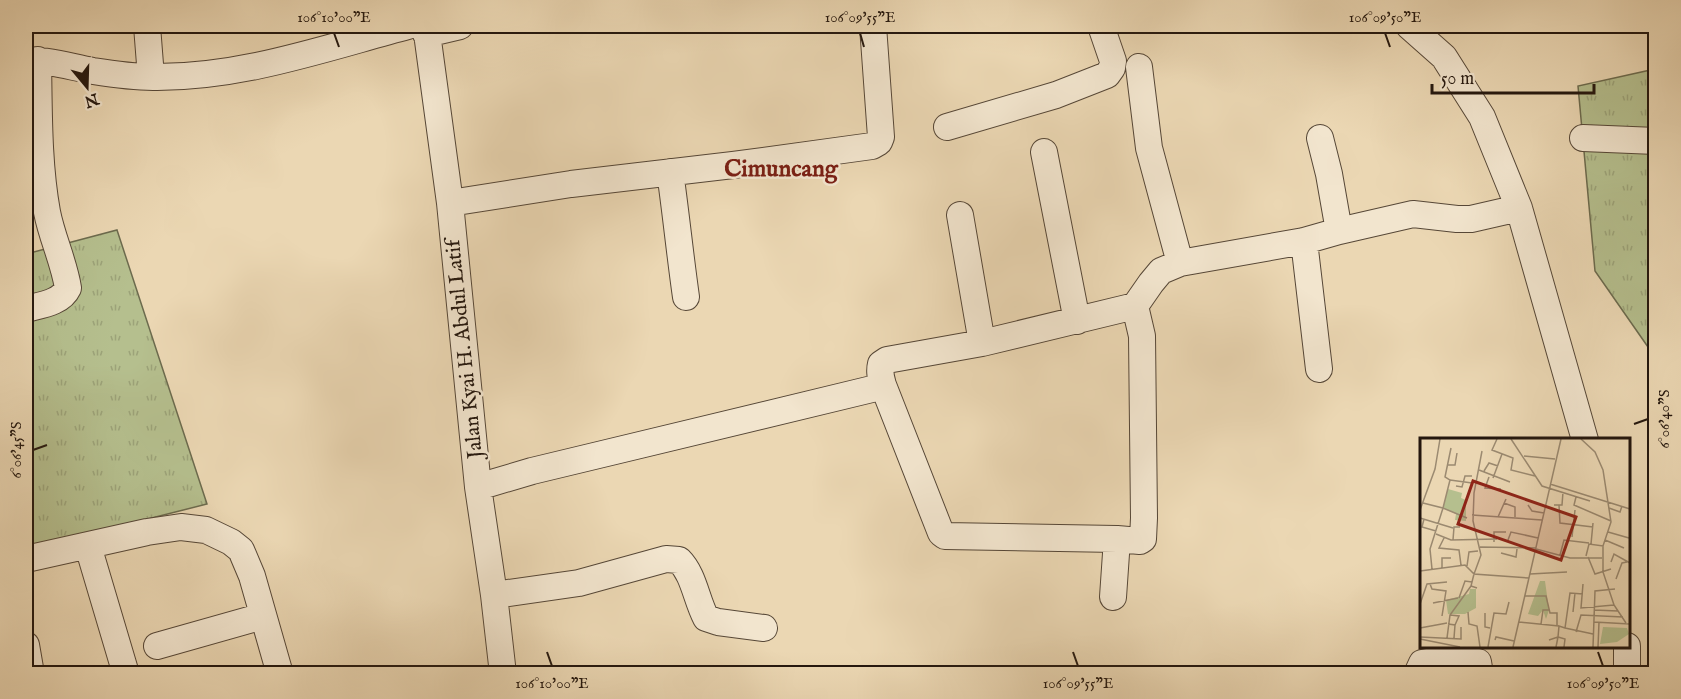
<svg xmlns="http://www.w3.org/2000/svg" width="1681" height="699" font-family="'IM FELL English',serif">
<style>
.grass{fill:url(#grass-tufts);stroke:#6c6b4e;stroke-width:1.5}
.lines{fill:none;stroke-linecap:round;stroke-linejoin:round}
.street-casing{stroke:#564737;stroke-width:28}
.street{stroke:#f2e5ce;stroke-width:26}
.ticks{fill:none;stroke:#24170e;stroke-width:2}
.labels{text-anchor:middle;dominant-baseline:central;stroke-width:5;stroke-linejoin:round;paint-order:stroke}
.street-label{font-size:21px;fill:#24170e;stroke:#f2e5ce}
.quarter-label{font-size:24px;font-weight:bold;fill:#7a1f14;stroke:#f2e5ce}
.inset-road{fill:none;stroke:#9b8a71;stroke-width:1.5}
.view{fill:#8f2418;fill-opacity:0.15;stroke:#8f2418;stroke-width:3}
.inset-edge{fill:none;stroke:#24170e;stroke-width:3}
.neatline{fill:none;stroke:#24170e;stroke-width:2}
.ticks-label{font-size:15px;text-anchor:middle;fill:#24170e}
</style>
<defs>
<pattern id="grass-tufts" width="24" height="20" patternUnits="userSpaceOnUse" patternTransform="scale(1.5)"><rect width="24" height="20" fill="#b5bf8e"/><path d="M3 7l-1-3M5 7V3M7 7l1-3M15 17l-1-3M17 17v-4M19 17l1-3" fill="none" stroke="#9ca379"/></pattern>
</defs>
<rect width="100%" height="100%" fill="#ebd7b3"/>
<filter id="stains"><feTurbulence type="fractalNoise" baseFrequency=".00333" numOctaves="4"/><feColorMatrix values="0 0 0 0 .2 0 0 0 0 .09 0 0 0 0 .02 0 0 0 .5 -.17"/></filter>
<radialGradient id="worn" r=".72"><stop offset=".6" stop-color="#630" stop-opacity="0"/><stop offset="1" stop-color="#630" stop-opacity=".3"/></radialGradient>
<path class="grass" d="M1655,69V357L1595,271L1578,86Z
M117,230L207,504L29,549L26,533V254Z"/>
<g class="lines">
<g class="street-casing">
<path id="street" d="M147,26L151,77
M426,26L450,203L478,487L494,595L503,674
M1409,26L1444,57L1482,117L1519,208L1585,440
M426,34L460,26
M26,60C49,60 71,67 93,71C112,74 133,77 153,77C241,78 325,48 408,26
M1139,67L1149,148L1180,263
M947,127L1056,95L1107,75L1112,68L1113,61L1101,26
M1320,138L1329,174L1339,231
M1583,138L1656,141
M1044,152L1077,321
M670,172C676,214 680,255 686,297
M450,203L571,184L733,165L872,146L879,142L881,137L873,26
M960,215L982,343
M1304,241L1319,369
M26,309C40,305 61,303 68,288C64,262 52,238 47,212C38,162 39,110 38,60
M883,385L941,533L945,536L1117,539
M478,487L532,471L872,389L883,385C881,378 879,372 881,364L887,360L982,343L1135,306L1151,283L1161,271L1180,263L1304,241L1339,231L1413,214L1457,219H1471L1519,208
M88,546L126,674
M26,559L147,532L181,527L206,530L231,542L241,550L252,576L280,674
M494,595L579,583L666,559L679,560C694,575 696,599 706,618L718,622L764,628
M1113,597L1117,539L1140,541L1143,539L1144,518L1142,336L1135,306
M26,645L31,674
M157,646L263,616
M1627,646V674
M1417,674L1422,663C1436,659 1463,659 1478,662L1480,674"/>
</g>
<use href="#street" class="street"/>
</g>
<path class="ticks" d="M334,33L339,47M860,33L864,47M1385,33L1390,47M1634,424L1648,419M33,450L47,445M547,652L552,666M1073,652L1078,666M1598,652L1603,666"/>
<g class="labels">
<g class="street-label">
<text transform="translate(465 349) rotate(-96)">Jalan Kyai H. Abdul Latif</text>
</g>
<g class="quarter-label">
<text x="781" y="169">Cimuncang</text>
</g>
</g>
<g transform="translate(1420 438)">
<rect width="210" height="210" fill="#ebd7b3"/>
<path d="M28,51L42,55L41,60L46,62V83L35,82L36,76L23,70ZM120,143H125L129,172L126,181L123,172L118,178L108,176ZM183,189L207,190L209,196L197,204L180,206Z" fill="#b5bf8e"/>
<path d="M50,151H56V170L45,176H28L26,162L49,156Z" fill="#b5bf8e"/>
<path class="inset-road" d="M77,1L72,12L93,20L91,32L115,38M91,1L122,48L170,63M161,1L175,14L183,32L191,84L183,108L169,106L166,118M62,13L54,55L53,83L61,117L54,136L109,140M104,18L135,21M28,27H35L37,15M59,32L90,44M64,33L69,25L78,28M69,39L65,50L81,51M73,40L82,16M30,42L52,45M130,46L210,71M36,48L42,49L45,38H52M156,59L154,67L191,83M3,65L23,70L30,42L25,39L31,10M84,65L95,69V79M108,67L112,73L124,75M134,67H142L143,54M139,67L140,85L173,89M189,70L200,74L202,68M0,72L15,31L20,1M52,77L122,82M78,79L86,61M0,80L33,90M4,81L2,89L16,93M188,94L209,100M16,96L31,102L77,101M152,99L155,72M24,100L19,110L39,112L41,127M33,102L34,89H40M88,102L91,94L118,100M185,102L204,110M74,104V94H86M171,106L173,85M183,108V134L194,167L206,185M60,109L116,110M116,111L150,120H182M81,115L96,119L97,111M140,117L144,102L169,105M168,119L175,136L191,131M191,124L194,116L210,125M47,128L49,114L58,113M22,130V120H31M12,131L10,111L23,70L47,80M0,133L45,127L54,136L51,148L57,150M110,136L147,134M196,141L202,125L207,124M10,146L12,151L26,153L22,178M163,146L161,170L194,167M105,158H126L130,175H137V187M39,160L45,143L52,144M13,165L38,160M0,166L7,146L27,144M174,172L198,173M48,174L49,186L57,188L60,209M153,174L155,155M65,175V189L70,190M30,177L39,178L35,187M99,184L139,188M174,184L210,186M28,186L35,187L34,200M121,186L123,172H129M0,190L27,185M145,190L173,196M156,194L161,177L203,179M0,199L41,201V189M27,200L30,177L51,148M0,201L40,209M75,202L76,199L94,203M129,202L138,199L139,188L145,190L150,155L163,156M68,209L74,175L86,176L89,164M93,209L141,1M136,209L138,199L145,201L144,209M173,209L175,153L195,151M178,209L179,184"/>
<path class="view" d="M53,43L156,79L141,122L38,86Z"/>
<rect width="210" height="210" class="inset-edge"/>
</g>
<rect width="1681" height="699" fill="none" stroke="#ebd7b3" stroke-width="66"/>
<g transform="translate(87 87) rotate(161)" stroke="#f2e5ce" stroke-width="4.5" paint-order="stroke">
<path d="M0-4.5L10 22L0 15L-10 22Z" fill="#24170e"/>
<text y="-9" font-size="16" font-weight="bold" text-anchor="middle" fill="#24170e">N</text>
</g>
<path d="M1432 84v9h162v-9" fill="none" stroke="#24170e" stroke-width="3"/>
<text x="1441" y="84" font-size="18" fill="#24170e" stroke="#f2e5ce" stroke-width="4.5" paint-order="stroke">50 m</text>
<rect x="33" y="33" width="1615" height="633" class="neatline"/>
<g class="ticks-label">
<text x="334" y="22">106°10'00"E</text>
<text x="860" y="22">106°09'55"E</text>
<text x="1385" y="22">106°09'50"E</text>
<text transform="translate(1664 419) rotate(-90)" y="5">6°06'40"S</text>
<text transform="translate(16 450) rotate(-90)" y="5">6°06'45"S</text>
<text x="552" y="688">106°10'00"E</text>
<text x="1078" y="688">106°09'55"E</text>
<text x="1603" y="688">106°09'50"E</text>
</g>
<rect width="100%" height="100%" filter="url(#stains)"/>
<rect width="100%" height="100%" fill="url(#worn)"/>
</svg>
